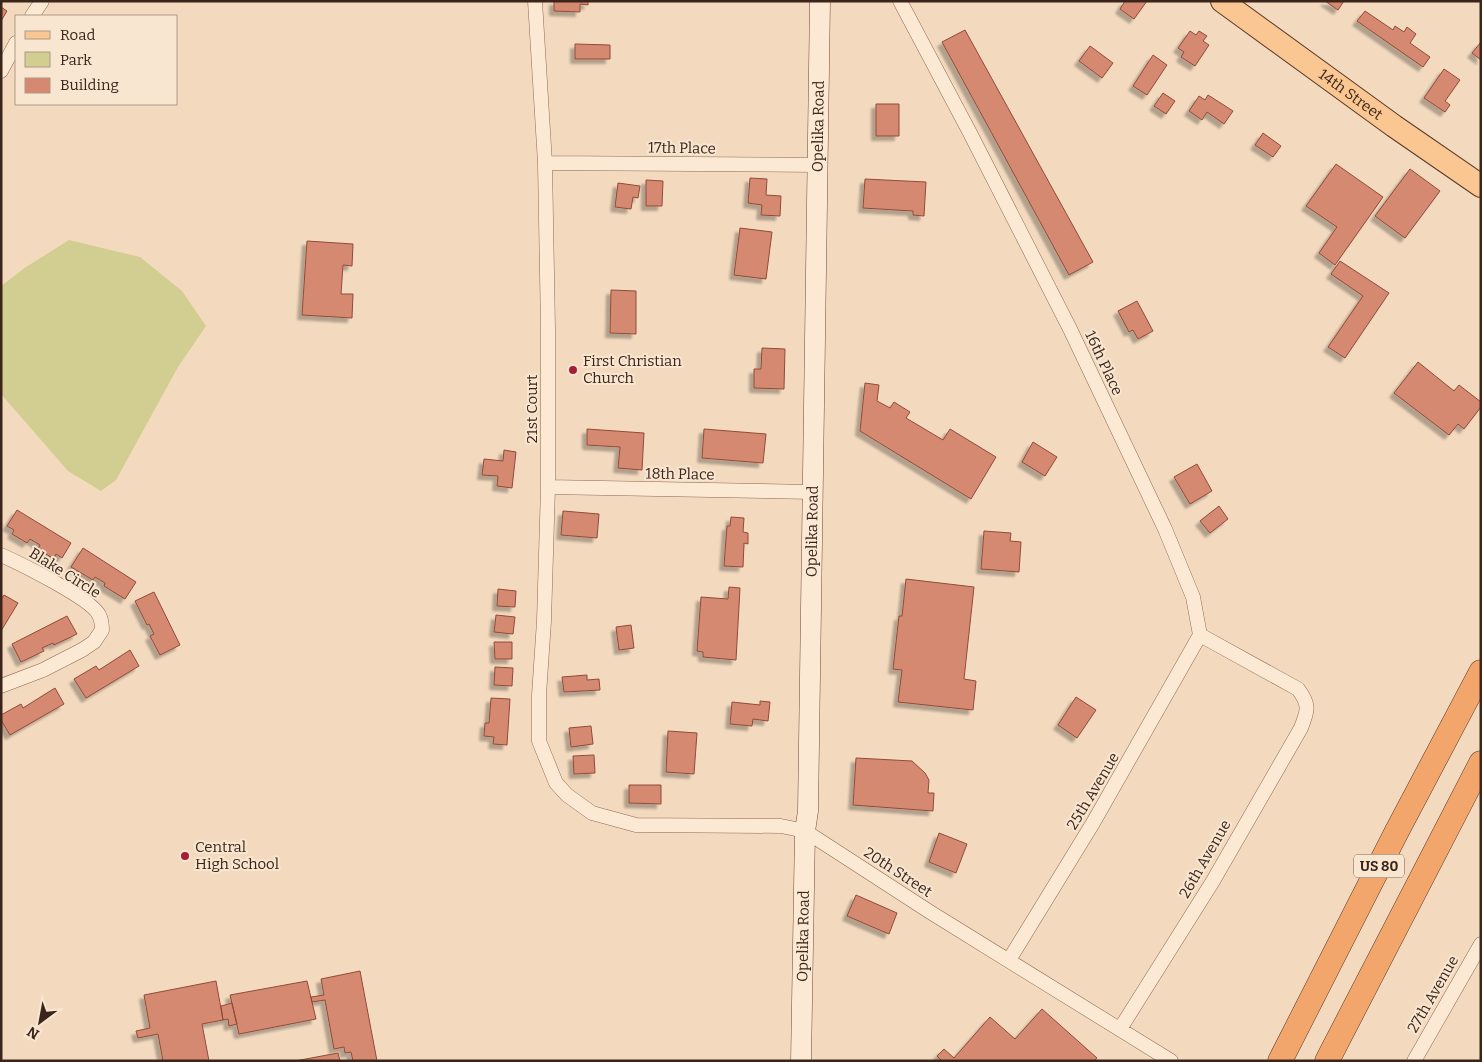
<svg xmlns="http://www.w3.org/2000/svg" width="1482" height="1062" font-family="Bitter,serif">
<style>
.green{fill:#d2ce92}
.building{fill:#d58971;stroke:#904b38;filter:url(#shadow)}
.lines{fill:none;stroke-linecap:round;stroke-linejoin:round}
.minor-casing{stroke:#8e6955;stroke-width:15}
.secondary-casing{stroke:#6f4a39;stroke-width:21}
.primary-casing{stroke:#5b382a;stroke-width:24}
.trunk-casing{stroke:#5b382a;stroke-width:25}
.minor{stroke:#fce9d3;stroke-width:14}
.secondary{stroke:#fce9d3;stroke-width:20}
.primary{stroke:#fac792;stroke-width:22}
.trunk{stroke:#f3a66c;stroke-width:24}
.poi-dot{fill:#a31e37;stroke:#f9e6d0;stroke-width:2}
.labels{text-anchor:middle;dominant-baseline:central;stroke-width:4;stroke-linejoin:round;paint-order:stroke}
.shield{fill:#f9e6d0;stroke:#745f51;stroke-width:1}
.shield-label{font-size:14px;font-weight:bold;fill:#3b251b}
.street-label{font-size:15px;fill:#3b251b;stroke:#f9e6d0}
.poi-label{font-size:15px;fill:#3b251b;stroke:#f9e6d0;text-anchor:start}
</style>
<defs>
<filter id="shadow"><feDropShadow dx="-4.5" dy="4.5" stdDeviation="1" flood-color="#0004"/></filter>
</defs>
<rect width="100%" height="100%" fill="#f3dabf"/>
<path class="green" d="M69,240L140,257L182,291L206,326L178,367L116,480L101,491L68,471L1,394V286L26,267Z"/>
<path class="building" d="M554,1H588V5L580,4V12L554,11Z
M1125,1H1147L1134,19L1120,9Z
M1325,1H1344L1338,10Z
M1,7L7,11L1,21Z
M1365,11L1393,30L1395,26L1404,32L1407,27L1416,34L1410,43L1430,57L1423,67L1357,21Z
M965,30L1093,262L1069,275L942,42Z
M1190,31L1196,35L1199,31L1207,36L1203,41L1209,45L1195,66L1181,57L1184,52L1178,48Z
M1481,42V60L1472,53Z
M575,44L610,45V59H575Z
M1090,46L1113,63L1102,78L1079,61Z
M1153,55L1167,65L1147,95L1133,86Z
M1444,69L1460,80L1445,101L1450,105L1445,112L1424,98Z
M1163,93L1175,101L1166,114L1154,106Z
M1208,95L1233,111L1224,124L1207,112L1202,120L1189,111L1199,96L1205,100Z
M876,104H899V136H876Z
M1263,133L1281,146L1273,157L1255,145Z
M1336,164L1383,197L1335,265L1319,253L1337,227L1306,206Z
M1410,169L1440,191L1405,238L1375,216Z
M750,178L767,179L766,195L781,196L780,216L761,215L762,205L748,203Z
M865,179L926,182L924,216L913,215V211L863,208Z
M646,180L663,181L662,206H646Z
M618,183L640,186L638,198L633,197L631,209L615,207Z
M740,228L772,232L766,279L734,275Z
M307,241L353,244L352,266L343,265L341,294H353L352,318L302,315Z
M1340,261L1389,293L1345,358L1328,347L1363,296L1331,274Z
M611,290L636,291V334L610,333Z
M1137,301L1153,331L1138,339L1133,330L1129,332L1118,311Z
M762,348L785,349L784,389L754,388V369H761Z
M1418,362L1454,391L1459,385L1481,402V407L1464,429L1458,424L1449,435L1394,393Z
M865,383L879,385L877,401L890,408L894,402L910,412L906,418L943,440L950,429L996,457L971,499L860,431Z
M587,429L644,433L642,470L618,468L620,447L587,445Z
M704,429L766,434L763,463L702,458Z
M1033,442L1057,457L1045,476L1022,462Z
M504,450L516,452L512,488L497,486L498,476L482,475L484,459L503,461Z
M1197,464L1212,491L1190,504L1174,477Z
M1219,506L1228,519L1210,533L1200,521Z
M17,510L71,543L62,558L56,554L54,559L38,549L40,545L30,539L27,543L12,534L14,530L7,526Z
M563,511L599,514L597,538L561,535Z
M731,517L744,518L743,532L748,533V544L744,543L743,567L724,566L727,526H730Z
M984,531L1011,533L1010,541L1021,542L1019,572L981,569Z
M83,548L136,582L125,599L104,586L105,583L95,577L93,580L71,567Z
M906,579L974,587L964,679L976,681L973,710L898,702L902,670L893,669L899,616H902Z
M729,587L740,588L736,660L703,657V652L697,651L701,597L728,599Z
M498,589L516,591L515,607L497,606Z
M154,592L180,645L160,655L150,636L154,634L149,624L147,625L135,601Z
M4,595L18,603L1,631V599Z
M496,615L515,617L513,634L494,632Z
M67,616L77,634L54,645L53,643L42,648L44,651L21,662L12,644Z
M631,625L634,648L619,650L616,627Z
M494,642H512V659H495Z
M130,650L139,666L86,698L74,679L96,666L99,670Z
M495,667L513,668L512,686L494,685Z
M587,675V680L599,679L600,690L564,692L562,677Z
M55,688L64,704L10,735L1,720V715L21,704L23,708Z
M1076,697L1096,710L1077,738L1058,725Z
M491,698L510,699L507,745L493,744L494,737L484,736L485,723H489Z
M760,701L770,702L768,721L753,719L752,726L730,724L732,702L760,705Z
M591,726L593,744L571,747L569,728Z
M668,731L697,733L694,774L666,772Z
M594,755L595,773L574,774L573,756Z
M856,758L912,761L925,773L929,780L928,793H934L933,811L853,805Z
M629,785H661V804L629,803Z
M939,833L967,844L956,873L929,862Z
M856,895L897,913L889,934L847,916Z
M360,971L377,1061H353L351,1052L345,1053L344,1047L334,1049L325,1000L312,1002L311,997L324,995L321,979Z
M216,981L223,1020L202,1024L209,1061H163L158,1034L138,1038L136,1031L150,1028L144,995Z
M307,981L316,1019L239,1034L230,995Z
M232,1003L237,1024L229,1026L228,1019L223,1020L221,1006Z
M1042,1009L1097,1058L1094,1061H942L937,1056L944,1049L954,1058L990,1017L1015,1039Z
M338,1053L340,1061H295Z"/>
<g class="lines">
<g class="minor-casing">
<path id="minor" d="M535,1L545,163L548,329V487L544,621L539,695V741L556,783L567,795L592,813L636,825L781,826L805,831L930,912L1171,1061
M900,1L970,133L1070,329L1165,529L1193,597L1200,635L1298,689C1310,705 1308,710 1301,728L1213,881L1120,1029
M32,16L42,1
M1,71L16,43
M545,163L818,165
M548,487L812,492
M1,555C19,563 92,599 99,615C101,619 102,625 102,630L94,642L82,650L43,670L1,686
M1009,960L1093,823L1200,635
M1414,1061L1481,944"/>
</g>
<g class="secondary-casing">
<g id="secondary">
<path id="s1" d="M801,1061L805,831L808,811L820,1"/>
</g>
</g>
<g class="primary-casing">
<g id="primary">
<path id="s2" d="M1222,1L1394,126L1481,186"/>
</g>
</g>
<g class="trunk-casing">
<path id="trunk" d="M1280,1061L1397,831L1481,672
M1327,1061L1481,763"/>
</g>
<use href="#minor" class="minor"/>
<use href="#secondary" class="secondary"/>
<use href="#primary" class="primary"/>
<use href="#trunk" class="trunk"/>
</g>
<g class="poi-dot">
<circle cx="573" cy="370" r="5"/>
<circle cx="185" cy="856" r="5"/>
</g>
<g class="labels">
<rect class="shield" x="1354" y="854.5" width="50" height="23" rx="4"/>
<g class="shield-label">
<text x="1379" y="866">US 80</text>
</g>
<g class="street-label">
<text stroke="none"><textPath href="#s2" startOffset="159">14th Street</textPath></text>
<text stroke="none"><textPath href="#s1" startOffset="935">Opelika Road</textPath></text>
<text transform="translate(682 148) rotate(1)">17th Place</text>
<text transform="translate(1104 363) rotate(65)">16th Place</text>
<text transform="translate(532 409) rotate(-90)">21st Court</text>
<text transform="translate(680 474) rotate(1)">18th Place</text>
<text stroke="none"><textPath href="#s1" startOffset="530">Opelika Road</textPath></text>
<text transform="translate(65 573) rotate(32)">Blake Circle</text>
<text transform="translate(1093 791) rotate(-59)">25th Avenue</text>
<text transform="translate(1205 859) rotate(-60)">26th Avenue</text>
<text transform="translate(898 872) rotate(33)">20th Street</text>
<text stroke="none"><textPath href="#s1" startOffset="125">Opelika Road</textPath></text>
<text transform="translate(1433 994) rotate(-60)">27th Avenue</text>
</g>
<g class="poi-label">
<text x="583" y="361">First Christian<tspan x="583" dy="17">Church</tspan></text>
<text x="195" y="847">Central<tspan x="195" dy="17">High School</tspan></text>
</g>
</g>
<rect width="1482" height="1062" fill="none" stroke="#3b251b" stroke-width="5"/>
<rect x="15" y="15" width="162" height="90" fill="#f9e6d0" stroke="#ad9988"/>
<rect x="25" y="31" width="25" height="8" fill="#fac792" stroke="#ad9988"/>
<text x="60" y="40" font-size="15" fill="#3b251b">Road</text>
<rect x="25" y="52" width="25" height="15" fill="#d2ce92" stroke="#ad9988"/>
<text x="60" y="65" font-size="15" fill="#3b251b">Park</text>
<rect x="25" y="78" width="25" height="15" fill="#d58971" stroke="#ad9988"/>
<text x="60" y="90" font-size="15" fill="#3b251b">Building</text>
<g transform="translate(40 1022) rotate(212)" stroke="#f9e6d0" stroke-width="4" paint-order="stroke">
<path d="M0-4L9 19L0 12L-9 19Z" fill="#3b251b"/>
<text y="-8" font-size="14" font-weight="bold" text-anchor="middle" fill="#3b251b">N</text>
</g>
</svg>
